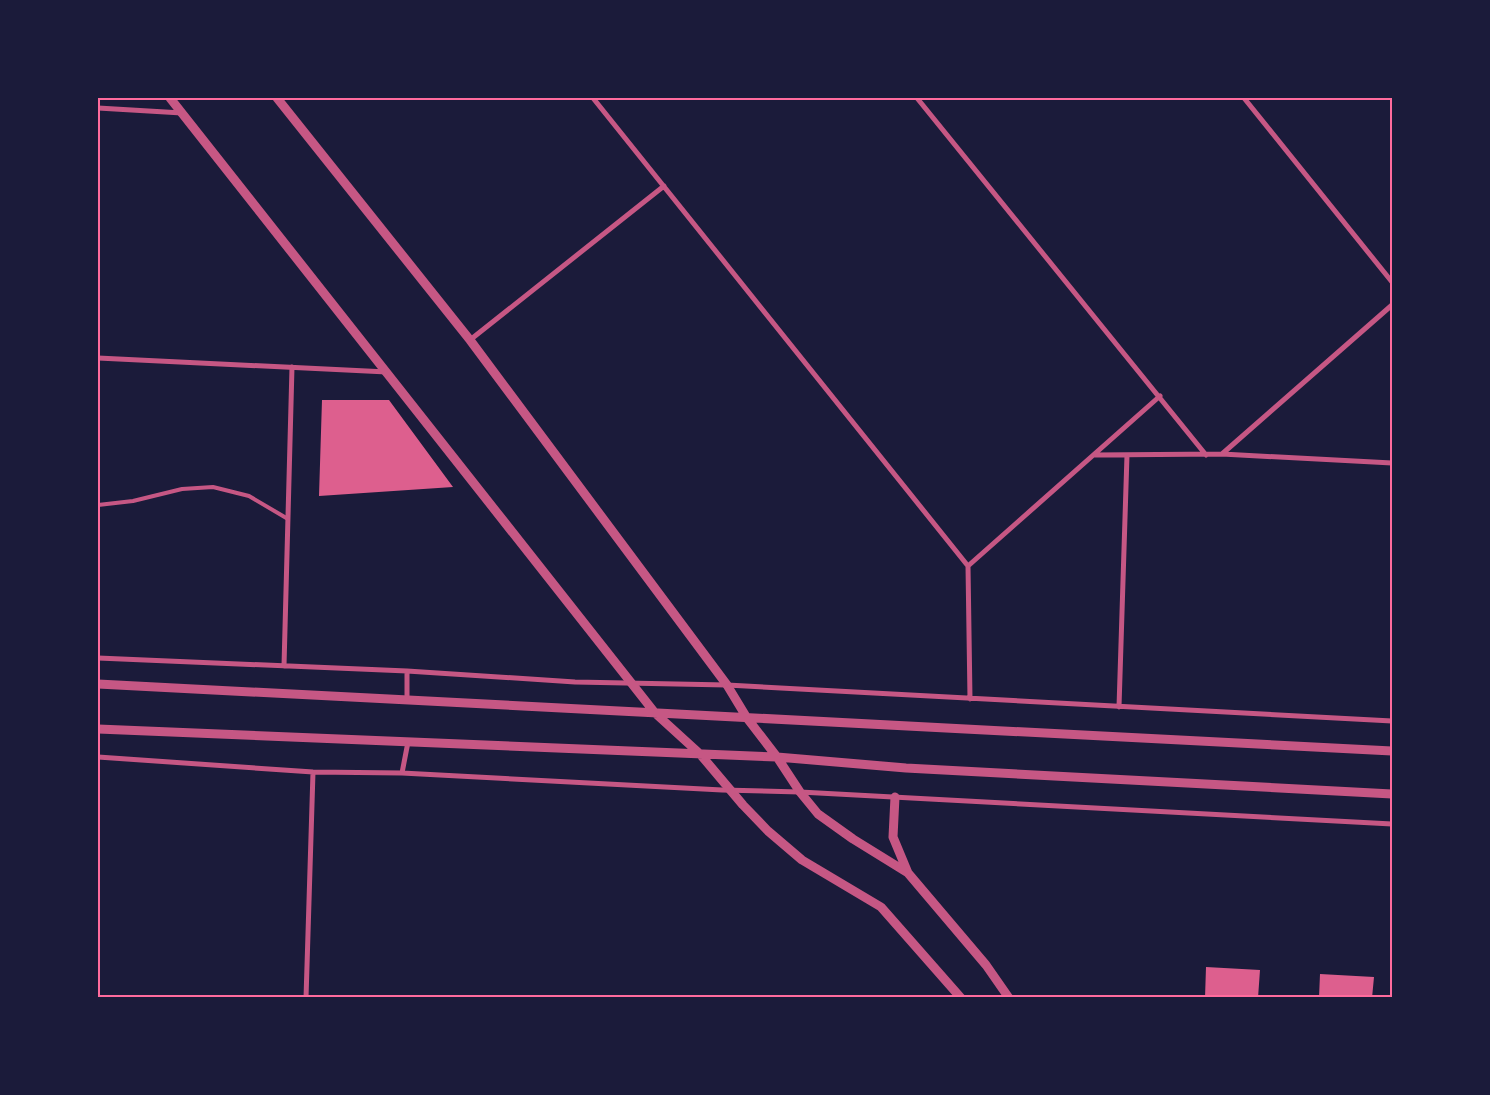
<svg xmlns="http://www.w3.org/2000/svg" width="1490" height="1095" font-family="'IBM Plex Serif',serif">
<style>
.building{fill:#dd5f8e}
.lines{fill:none;stroke-linecap:round;stroke-linejoin:round}
.service{stroke:#c65784;stroke-width:4}
.minor{stroke:#c65784;stroke-width:5}
.tertiary{stroke:#c65784;stroke-width:9}
.neatline{fill:none;stroke:#ff6b9d;stroke-width:2}
</style>
<rect width="100%" height="100%" fill="#1b1b3a"/>
<path class="building" d="M322,400H389L453,487L319,496Z
M1206,967L1260,970L1258,998H1205Z
M1320,974L1374,977L1372,998H1319Z"/>
<g class="lines">
<path class="service" d="M98,505L133,501L182,489L213,487L249,496L288,519"/>
<path class="minor" d="M593,98L968,566
M917,98L1206,455
M1244,98L1392,282
M98,108L182,113
M1392,305L1222,454L1392,463
M470,340L664,186
M98,358L387,372
M1094,455L1222,454
M968,566L1160,396
M968,566L970,699
M98,658L407,671L575,682L727,685L1392,721
M284,666L292,367
M407,671V700
M1119,707L1127,455
M98,757L313,772L402,773L722,790L800,792L1392,824
M402,773L408,742
M306,998L313,772"/>
<path class="tertiary" d="M170,98L655,713L700,754L743,805L768,831L802,860L881,907L961,998
M277,98L470,340L727,685L747,718L777,757L800,792L818,814L853,839L908,873L986,965L1009,998
M98,684L1392,751
M98,729L777,757L906,768L1392,794
M895,797L893,837L908,873"/>
</g>
<rect width="1490" height="1095" fill="none" stroke="#1b1b3a" stroke-width="198"/>
<rect x="99" y="99" width="1292" height="897" class="neatline"/>
</svg>
